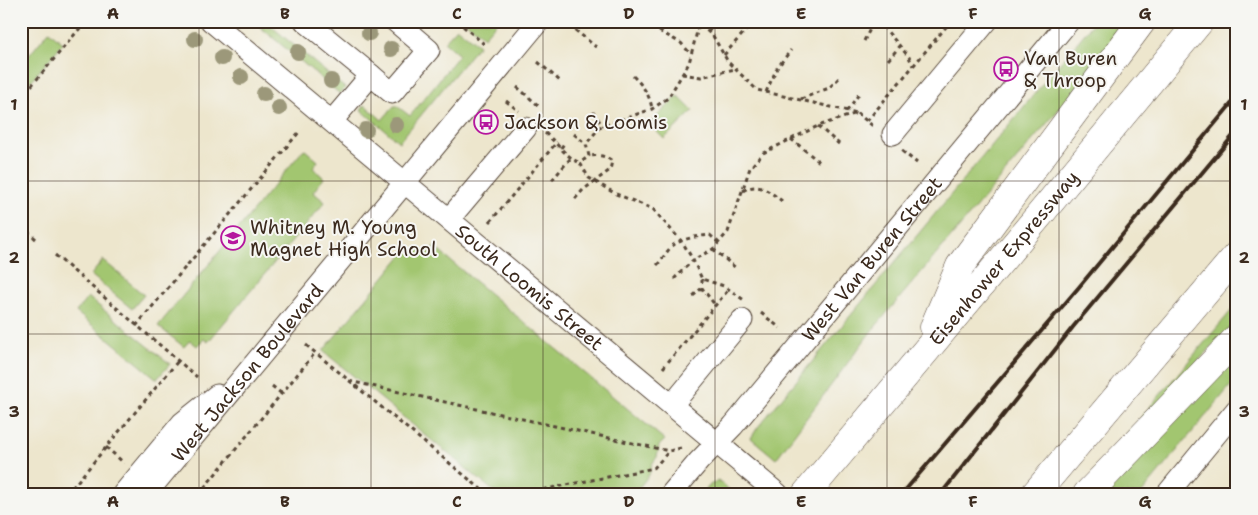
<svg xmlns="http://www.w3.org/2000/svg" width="1258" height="515" font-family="'Shantell Sans',sans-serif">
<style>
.green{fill:#a2c66f;stroke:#6e7846}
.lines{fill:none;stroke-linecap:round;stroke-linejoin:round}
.minor-casing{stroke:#564638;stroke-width:23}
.highway-casing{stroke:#564638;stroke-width:29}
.path{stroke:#564638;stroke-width:3;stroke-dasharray:4 4;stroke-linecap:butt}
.minor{stroke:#fff;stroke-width:21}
.highway{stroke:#fff;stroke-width:28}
.rail{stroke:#3b2a1e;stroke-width:4}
.tree{fill:#9c987a}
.grid{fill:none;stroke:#3b2a1e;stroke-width:1;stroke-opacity:0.55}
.labels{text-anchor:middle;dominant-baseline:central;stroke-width:4;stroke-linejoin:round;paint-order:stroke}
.poi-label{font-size:19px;fill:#3b2a1e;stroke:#f6f6f2;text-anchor:start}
.street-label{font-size:19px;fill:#3b2a1e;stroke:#f6f6f2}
.neatline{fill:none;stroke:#3b2a1e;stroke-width:2}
.grid-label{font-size:16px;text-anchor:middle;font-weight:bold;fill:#3b2a1e}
</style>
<rect width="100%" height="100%" fill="#f6f6f2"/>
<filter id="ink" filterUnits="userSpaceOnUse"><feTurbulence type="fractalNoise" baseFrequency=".02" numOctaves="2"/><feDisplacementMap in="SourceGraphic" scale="10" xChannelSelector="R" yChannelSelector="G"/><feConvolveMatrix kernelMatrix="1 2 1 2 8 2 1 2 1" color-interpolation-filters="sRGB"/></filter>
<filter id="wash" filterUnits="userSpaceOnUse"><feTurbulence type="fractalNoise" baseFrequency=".0096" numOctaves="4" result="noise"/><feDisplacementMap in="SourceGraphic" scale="20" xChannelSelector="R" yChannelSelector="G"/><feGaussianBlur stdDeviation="1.12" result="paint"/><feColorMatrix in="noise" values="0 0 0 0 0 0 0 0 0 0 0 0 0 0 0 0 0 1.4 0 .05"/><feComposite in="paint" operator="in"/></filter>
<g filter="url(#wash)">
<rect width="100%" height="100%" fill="#ede6cd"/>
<path class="green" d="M253,21H265L345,88L340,94Z
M465,21H498L484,37Z
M1095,21H1129L1103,57L870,333L776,459L751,438L758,427Z
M457,28L479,45L399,142L361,110L365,105L382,120L394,106H397L410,116L459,55L444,42Z
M49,31L63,43L21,93V65Z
M678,96L693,111L664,139L649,124Z
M304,149L318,161L313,168L324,178L313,192L325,202L208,342L204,339L197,346L190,340L184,347L158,326Z
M434,247L665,440L659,446L657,457L652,464L649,475L634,494H497L323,351L407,249L414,256L420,249L427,255Z
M103,260L144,295L132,309L91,275Z
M88,297L170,364L157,379L76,312Z
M1237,304V320L1128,436L1127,434Z
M1237,352V378L1141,494H1104Z
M718,480L734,494H702L710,485Z"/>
</g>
<g filter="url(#ink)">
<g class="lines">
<g class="minor-casing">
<g id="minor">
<path id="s1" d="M211,21L778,494"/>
<path d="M305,21L371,75"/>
<path d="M332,121L371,75L392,93L429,50L395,21"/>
<path d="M893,134L987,21"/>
<path d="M449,219L526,128"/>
<path d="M672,405L742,320"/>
<path d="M123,494L182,423L217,395"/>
<path id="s2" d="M146,494L539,21"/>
<path id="s3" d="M671,494L699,461L733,426L1069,21"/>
<path d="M1167,494L1237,409"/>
</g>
</g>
<g class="highway-casing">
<g id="highway">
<path d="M934,327L960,266L1142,21"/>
<path id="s4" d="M806,494L1042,212L1200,21"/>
<path d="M1035,494L1237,255"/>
<path d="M1087,494L1237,338"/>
</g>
</g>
<path class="path" d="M457,21L484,44
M877,21L881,24L909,57L913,66
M569,25L596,47
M659,31L681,43L690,53
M708,32L717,21
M864,41L874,21
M724,55L747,29L750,21
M888,60L900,46
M538,62L560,81
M682,74L701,77L735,69
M633,76C643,86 650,95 652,109
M517,87L539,106
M766,92L777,68L791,50
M21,98L86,21
M801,99L829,88L839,78
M506,101L519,111
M847,111L859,94
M593,112L603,126
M857,113L874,127
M867,121L951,21
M818,126L839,144
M545,133C557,143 565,156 580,163
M574,134L586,144
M791,139L822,164
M561,148L565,142
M902,151L917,163
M552,180L570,159
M743,191C758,181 770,192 782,201
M575,199L583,190L610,170L612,161C605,155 597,155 589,156
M490,222L557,142
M21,226L36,239
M713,249L736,268
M55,255L197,377
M657,265C663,259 668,248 675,244C685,238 699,236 710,235L719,243
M674,279L693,260L683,243L653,209L616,194L589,178L580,163L589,156L586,144L600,127L652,109L668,98L689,63L699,24L713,36L728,62L757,90L857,113L818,126L763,153L750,168L728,232L713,249L693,260L702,279L724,286L744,300
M702,279V288L715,305
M693,296L702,288
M761,313L780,328
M136,326L300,131
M306,345L487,494
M663,368L729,289
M349,381L669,451L681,448
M272,386L282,394
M106,447L124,463
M67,494L178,361
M199,494L315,353
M520,494L654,468L669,451"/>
<use href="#minor" class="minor"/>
<use href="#highway" class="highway"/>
<path class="rail" d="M902,494L1079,287L1237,97
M941,494L1073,327L1237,131"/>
</g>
<g class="tree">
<circle cx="369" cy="33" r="8"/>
<circle cx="195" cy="39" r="8"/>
<circle cx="391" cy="49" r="8"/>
<circle cx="298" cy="52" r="8"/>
<circle cx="222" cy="58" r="8"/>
<circle cx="241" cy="77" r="8"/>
<circle cx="331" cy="81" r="8"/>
<circle cx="264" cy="94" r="8"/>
<circle cx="279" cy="108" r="8"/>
<circle cx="396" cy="125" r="8"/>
<circle cx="366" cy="130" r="8"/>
</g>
</g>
<path class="grid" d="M199,21V494M371,21V494M543,21V494M715,21V494M887,21V494M1059,21V494M21,181H1237M21,334H1237"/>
<defs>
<g id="bus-ring" transform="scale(1.25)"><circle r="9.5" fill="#f6f6f2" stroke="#b5179e" stroke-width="1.5"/><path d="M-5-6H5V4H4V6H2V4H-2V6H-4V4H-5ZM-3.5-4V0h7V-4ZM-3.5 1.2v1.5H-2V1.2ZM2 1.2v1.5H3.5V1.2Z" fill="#b5179e"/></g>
<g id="school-ring" transform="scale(1.25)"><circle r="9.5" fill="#f6f6f2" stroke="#b5179e" stroke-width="1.5"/><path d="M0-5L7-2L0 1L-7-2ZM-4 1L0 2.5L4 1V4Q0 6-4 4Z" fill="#b5179e"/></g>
</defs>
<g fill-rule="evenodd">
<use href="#bus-ring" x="1006" y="69"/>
<use href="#bus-ring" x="486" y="122"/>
<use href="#school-ring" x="233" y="238"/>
</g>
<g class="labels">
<g class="poi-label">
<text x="1024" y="58">Van Buren<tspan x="1024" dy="22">&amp; Throop</tspan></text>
<text x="504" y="122">Jackson &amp; Loomis</text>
<text x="250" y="227">Whitney M. Young<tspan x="250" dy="22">Magnet High School</tspan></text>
</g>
<g class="street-label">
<text stroke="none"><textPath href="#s4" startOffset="308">Eisenhower Expressway</textPath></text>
<text stroke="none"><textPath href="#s3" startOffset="309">West Van Buren Street</textPath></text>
<text stroke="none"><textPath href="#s1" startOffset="415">South Loomis Street</textPath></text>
<text stroke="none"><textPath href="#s2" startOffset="158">West Jackson Boulevard</textPath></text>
</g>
</g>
<rect width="1258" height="515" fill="none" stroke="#f6f6f2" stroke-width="55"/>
<rect x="28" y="28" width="1202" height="460" class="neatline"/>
<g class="grid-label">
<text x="113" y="19">A</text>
<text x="285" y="19">B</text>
<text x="457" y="19">C</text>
<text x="629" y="19">D</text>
<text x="801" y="19">E</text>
<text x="973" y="19">F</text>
<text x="1145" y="19">G</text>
<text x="14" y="110">1</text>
<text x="1244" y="110">1</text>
<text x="14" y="263">2</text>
<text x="1244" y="263">2</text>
<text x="14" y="417">3</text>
<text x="1244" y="417">3</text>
<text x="113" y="507">A</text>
<text x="285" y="507">B</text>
<text x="457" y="507">C</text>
<text x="629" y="507">D</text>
<text x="801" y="507">E</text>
<text x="973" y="507">F</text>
<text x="1145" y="507">G</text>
</g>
</svg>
